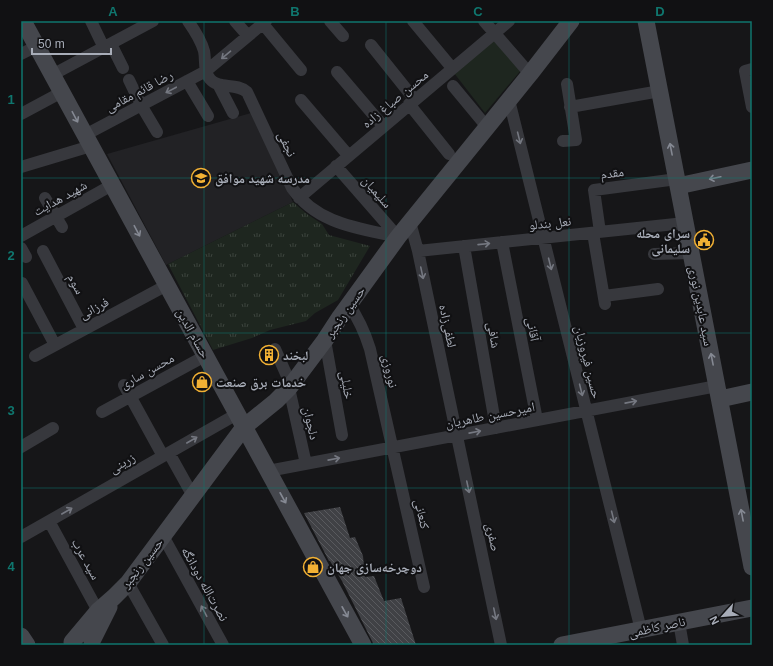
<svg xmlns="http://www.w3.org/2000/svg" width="773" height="666" font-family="Arial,'Noto Naskh Arabic',sans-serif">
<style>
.built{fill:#222225}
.grass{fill:url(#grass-tufts)}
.garden{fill:#1e261f}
.building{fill:url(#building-back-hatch)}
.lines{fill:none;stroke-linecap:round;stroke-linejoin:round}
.street{stroke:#37383d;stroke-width:12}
.secondary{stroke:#45474d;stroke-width:17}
.oneway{stroke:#757881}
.oneway2{stroke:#858993}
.grid{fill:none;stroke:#0f766e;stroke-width:1;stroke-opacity:0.55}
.labels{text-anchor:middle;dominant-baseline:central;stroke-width:4;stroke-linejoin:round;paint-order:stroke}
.street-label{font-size:13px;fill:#a8adb8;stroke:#111113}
.poi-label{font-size:13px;font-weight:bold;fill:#a8adb8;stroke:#111113;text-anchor:start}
.neatline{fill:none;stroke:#0f766e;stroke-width:1.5}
.grid-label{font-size:13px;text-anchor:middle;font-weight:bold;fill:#0f766e}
</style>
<defs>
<pattern id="grass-tufts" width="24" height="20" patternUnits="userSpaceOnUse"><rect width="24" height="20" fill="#1e261f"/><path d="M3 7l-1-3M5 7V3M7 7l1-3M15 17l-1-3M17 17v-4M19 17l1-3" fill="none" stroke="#3c433d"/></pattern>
<pattern id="building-back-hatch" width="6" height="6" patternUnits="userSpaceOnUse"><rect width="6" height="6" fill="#404145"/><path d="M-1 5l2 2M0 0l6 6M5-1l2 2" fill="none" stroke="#595a5e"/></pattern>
</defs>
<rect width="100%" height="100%" fill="#161618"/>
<path class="built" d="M251,113L293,202L166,265L107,154Z"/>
<path class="grass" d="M293,202L307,214L322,224L329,235L370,246L338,300L315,313L306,321L270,330L252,338L213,350L168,264Z"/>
<path class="garden" d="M496,39L522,69L485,113L454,73Z"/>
<path class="building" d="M340,507L350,538L355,537L363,556L365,577L374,576L384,601L401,598L416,645H374L342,581L330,561H329L304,513Z"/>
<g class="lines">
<path class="street" d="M91,21L104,48
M188,21C195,31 201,40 204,51C206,60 203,71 210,79C219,90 236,82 247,92L292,188C317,224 358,228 398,237
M235,21L248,36
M330,21L343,36
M413,21L452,68
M484,21L530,74
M263,24L301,70
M111,44L123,68
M371,45L415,100
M21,54L37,46
M752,69L745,71L752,107
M337,72L383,126
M52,75L153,21
M129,80L141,105L157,132
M187,81L208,116
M218,84L233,113
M453,86L487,127
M301,100L348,155
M509,100L641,630
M409,104L449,154
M570,107L660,91
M21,114L62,92
M85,135L206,71L266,21
M563,141L576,140L567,84
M336,166L398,237
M21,167L91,146
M45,198L62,227
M299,198L509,21
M410,222L418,251L501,645
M600,232L594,190L677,179
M593,233L605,304
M21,236L112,185
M502,242L537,420
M464,246L496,428
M21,248L26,257
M43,251L84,329
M418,251L685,223
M654,254L691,253
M22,283L55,345
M604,296L658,289
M349,305C359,319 365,333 370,349L424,587
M325,340L342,435
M275,349L291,385
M35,356L167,285
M124,385L163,456
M289,388L306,464
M102,412L205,356
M21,447L53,428
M169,453L193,496
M268,471L717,386
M49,521L98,611
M163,536L223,645
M21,537L237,414
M128,583L163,645
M679,622L683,645"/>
<path class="secondary" d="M23,21L363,645
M646,21L752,567
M678,186L752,170
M720,399L752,392
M21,636L27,645
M92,641L109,607
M72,642L98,611L114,597L128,583L244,427L276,401L289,388L325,340L340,317L398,237L530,74L571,21
M562,645L752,608"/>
</g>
<defs><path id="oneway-shaft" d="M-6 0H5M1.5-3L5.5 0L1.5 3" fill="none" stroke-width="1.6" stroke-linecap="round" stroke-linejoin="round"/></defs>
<g class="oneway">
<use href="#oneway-shaft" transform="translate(226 55) rotate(140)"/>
<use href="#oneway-shaft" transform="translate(171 90) rotate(152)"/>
<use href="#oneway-shaft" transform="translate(519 138) rotate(76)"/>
<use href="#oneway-shaft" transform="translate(484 244) rotate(-6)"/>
<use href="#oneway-shaft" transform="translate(550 264) rotate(76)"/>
<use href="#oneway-shaft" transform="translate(422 273) rotate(78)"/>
<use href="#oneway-shaft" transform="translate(581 390) rotate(76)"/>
<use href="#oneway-shaft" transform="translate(631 402) rotate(-11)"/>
<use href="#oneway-shaft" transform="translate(475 432) rotate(-11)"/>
<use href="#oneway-shaft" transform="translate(192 440) rotate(-30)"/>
<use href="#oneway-shaft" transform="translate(334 459) rotate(-11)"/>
<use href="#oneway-shaft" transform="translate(468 487) rotate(78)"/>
<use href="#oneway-shaft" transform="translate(67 511) rotate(-30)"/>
<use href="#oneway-shaft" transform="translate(613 517) rotate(76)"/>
<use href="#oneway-shaft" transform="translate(204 611) rotate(-118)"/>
<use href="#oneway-shaft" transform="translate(495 614) rotate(78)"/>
</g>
<g class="oneway2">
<use href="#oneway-shaft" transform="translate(75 117) rotate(62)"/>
<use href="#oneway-shaft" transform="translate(671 149) rotate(-101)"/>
<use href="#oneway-shaft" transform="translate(715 178) rotate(168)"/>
<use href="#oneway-shaft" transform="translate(137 231) rotate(62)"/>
<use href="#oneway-shaft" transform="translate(712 359) rotate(-101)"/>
<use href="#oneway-shaft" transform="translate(283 498) rotate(61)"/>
<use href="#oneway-shaft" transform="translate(742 515) rotate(-101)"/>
<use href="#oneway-shaft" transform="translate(345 612) rotate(61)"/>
</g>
<path class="grid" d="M204,21V645M386,21V645M569,21V645M21,178H752M21,333H752M21,488H752"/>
<defs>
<g id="school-ring" transform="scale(1)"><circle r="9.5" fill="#111113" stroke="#f2b134" stroke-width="1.5"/><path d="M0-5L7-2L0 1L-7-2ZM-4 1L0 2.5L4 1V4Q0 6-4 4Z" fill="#f2b134"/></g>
<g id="civic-ring" transform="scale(1)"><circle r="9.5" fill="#111113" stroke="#f2b134" stroke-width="1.5"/><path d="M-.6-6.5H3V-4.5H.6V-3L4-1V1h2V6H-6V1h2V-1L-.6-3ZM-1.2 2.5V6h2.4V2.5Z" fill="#f2b134"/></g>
<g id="building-ring" transform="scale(1)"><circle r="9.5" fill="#111113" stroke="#f2b134" stroke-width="1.5"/><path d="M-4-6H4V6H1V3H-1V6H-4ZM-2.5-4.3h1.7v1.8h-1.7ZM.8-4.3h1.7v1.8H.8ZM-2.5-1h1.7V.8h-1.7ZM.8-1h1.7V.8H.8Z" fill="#f2b134"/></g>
<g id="shop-ring" transform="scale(1)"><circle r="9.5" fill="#111113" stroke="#f2b134" stroke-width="1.5"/><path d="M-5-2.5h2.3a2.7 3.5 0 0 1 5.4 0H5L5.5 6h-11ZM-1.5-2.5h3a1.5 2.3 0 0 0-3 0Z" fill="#f2b134"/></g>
</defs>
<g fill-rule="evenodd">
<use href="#school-ring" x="201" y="178"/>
<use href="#civic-ring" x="704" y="240"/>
<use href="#building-ring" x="269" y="355"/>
<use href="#shop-ring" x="202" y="382"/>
<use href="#shop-ring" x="313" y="567"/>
</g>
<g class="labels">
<g class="street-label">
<text transform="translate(139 91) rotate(-28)">رضا قائم مقامی</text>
<text transform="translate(395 99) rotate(-40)">محسن صباغ زاده</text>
<text transform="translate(287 144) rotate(65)">نجفی</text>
<text transform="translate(612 173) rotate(-8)">مقدم</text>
<text transform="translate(377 192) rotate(49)">سلیمیان</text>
<text transform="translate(60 198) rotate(-29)">شهید هدایت</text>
<text transform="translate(550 223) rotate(-6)">نعل بندلو</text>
<text transform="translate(76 284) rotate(62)">سوم</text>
<text transform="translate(701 306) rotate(79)">سید عابدین نوری</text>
<text transform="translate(94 308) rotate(-28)">فرزانی</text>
<text transform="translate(345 312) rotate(-55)">حسین رنجبر</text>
<text transform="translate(448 326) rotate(78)">لطفی‌زاده</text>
<text transform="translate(533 329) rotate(79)">آقانی</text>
<text transform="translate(193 333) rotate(61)">حسام الدین</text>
<text transform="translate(494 335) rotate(80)">شافی</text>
<text transform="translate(588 362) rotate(76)">حسین فیروزیان</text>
<text transform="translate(147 371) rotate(-29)">محسن ساری</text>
<text transform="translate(390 371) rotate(77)">نوروزی</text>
<text transform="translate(347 385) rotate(80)">خلیلی</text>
<text transform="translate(490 415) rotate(-11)">امیرحسین طاهریان</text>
<text transform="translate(311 423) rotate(77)">دلجوان</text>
<text transform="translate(122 463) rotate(-30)">زرینی</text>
<text transform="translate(422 514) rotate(77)">کنعانی</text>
<text transform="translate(493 537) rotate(78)">صفری</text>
<text transform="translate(86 559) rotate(61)">سید عرب</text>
<text transform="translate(142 563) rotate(-52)">حسین رنجبر</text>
<text transform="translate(205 584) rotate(61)">نصرت‌الله دودانگه</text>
<text transform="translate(657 627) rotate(-12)">ناصر کاظمی</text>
</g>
<g class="poi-label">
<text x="215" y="178">مدرسه شهید موافق</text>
<text x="690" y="233" text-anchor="end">سرای محله<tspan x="690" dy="15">سلیمانی</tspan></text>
<text x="283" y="355">لبخند</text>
<text x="216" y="382">خدمات برق صنعت</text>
<text x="327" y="567">دوچرخه‌سازی جهان</text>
</g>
</g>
<rect width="773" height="666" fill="none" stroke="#111113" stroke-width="44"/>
<g transform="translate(723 616) rotate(243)" stroke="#111113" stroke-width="3" paint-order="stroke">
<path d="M0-3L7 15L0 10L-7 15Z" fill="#a8adb8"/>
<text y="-6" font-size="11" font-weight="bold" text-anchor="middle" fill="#a8adb8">N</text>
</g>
<path d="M32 48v6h79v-6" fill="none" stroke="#a8adb8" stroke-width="2"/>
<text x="38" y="48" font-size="12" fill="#a8adb8" stroke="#111113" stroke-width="3" paint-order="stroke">50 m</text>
<rect x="22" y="22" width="729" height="622" class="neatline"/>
<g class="grid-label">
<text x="113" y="16">A</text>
<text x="295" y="16">B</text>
<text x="478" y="16">C</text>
<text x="660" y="16">D</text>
<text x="11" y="104">1</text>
<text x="11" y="260">2</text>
<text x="11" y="415">3</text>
<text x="11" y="571">4</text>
</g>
</svg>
